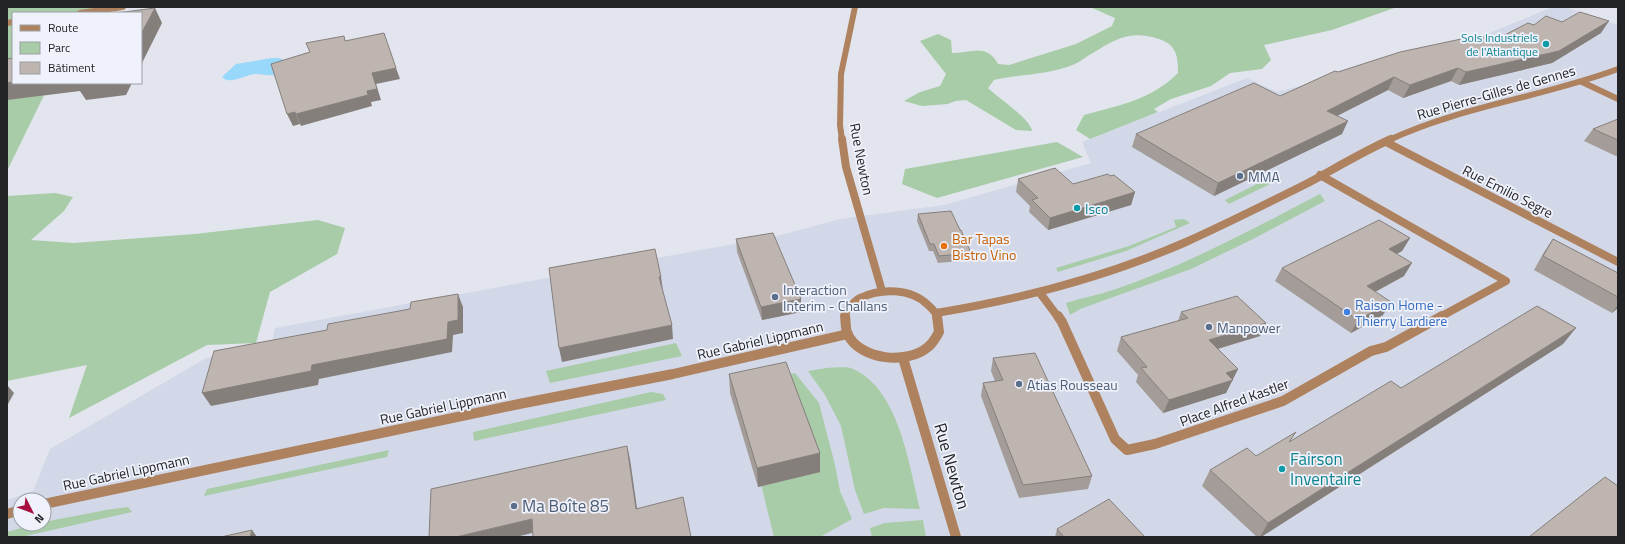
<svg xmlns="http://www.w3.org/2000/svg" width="1625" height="544" font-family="'Titillium Web',sans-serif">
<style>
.built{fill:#d2d8e7;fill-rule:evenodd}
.green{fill:#a7cca7}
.water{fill:#97d8fb}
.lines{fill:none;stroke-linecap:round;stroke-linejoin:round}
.minor-far2{stroke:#ae815f;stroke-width:6}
.minor-far1{stroke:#ae815f;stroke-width:8}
.minor{stroke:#ae815f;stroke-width:10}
.wall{fill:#a39c98}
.shaded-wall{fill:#857f7c}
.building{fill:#beb5b1;stroke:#857f7c}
.culture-dot{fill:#0f9aa8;stroke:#eff2fb;stroke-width:1.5}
.service-dot{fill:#5c6f8a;stroke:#eff2fb;stroke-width:1.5}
.food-dot{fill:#e8710a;stroke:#eff2fb;stroke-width:1.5}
.shop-dot{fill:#3f7fe0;stroke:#eff2fb;stroke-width:1.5}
.labels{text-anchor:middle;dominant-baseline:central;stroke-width:3.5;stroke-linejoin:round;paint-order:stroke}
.far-culture-label{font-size:12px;fill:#0d838f;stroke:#eff2fb;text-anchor:end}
.street-label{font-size:14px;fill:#222326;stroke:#eff2fb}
.service-label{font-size:14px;fill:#4e5e75;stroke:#eff2fb;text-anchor:start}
.culture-label{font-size:14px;fill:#0d838f;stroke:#eff2fb;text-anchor:start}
.food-label{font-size:14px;fill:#c56008;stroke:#eff2fb;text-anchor:start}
.shop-label{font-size:14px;fill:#366cbe;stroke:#eff2fb;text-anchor:start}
.near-culture-label{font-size:17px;fill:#0d838f;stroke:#eff2fb;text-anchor:start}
.near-street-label{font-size:17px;fill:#222326;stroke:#eff2fb}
.near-service-label{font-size:17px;fill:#4e5e75;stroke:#eff2fb;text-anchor:start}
</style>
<rect width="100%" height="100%" fill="#e2e5ed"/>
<path class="built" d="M1553,7H1565L1618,25V537H7V500L33,491L50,449L206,358L272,345L275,328L777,236L840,219L944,205L1091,163L1082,142L1247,78L1277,92L1465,43ZM20,500H44V524H20Z"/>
<path class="green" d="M7,7H109L100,13H13V83H50L7,171Z
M1090,7H1397L1332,30L1264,45L1271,60L1262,69L1230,73L1211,86L1171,99L1154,109L1158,112L1090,139L1076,130L1084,115C1120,105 1151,100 1178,73C1178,57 1177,45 1159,39C1132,30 1116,38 1093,53C1087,56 1081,61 1075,64C1049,75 1021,74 994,80L988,88C998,98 1031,119 1032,131L1016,130L966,100L955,101L948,104L922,106L904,101L920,92L940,86L946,74L920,41L938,34L951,40L952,53C970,54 986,42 998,64L1009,65L1076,44L1112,26L1115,18Z
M1057,142L1083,157L937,198L902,184L905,169Z
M1275,175L1282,178L1229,204L1225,200Z
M55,193L73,197L64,211L31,240L74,243L195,234L318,220L345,228L337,254L270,292L256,343L207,345L69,418L87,365L7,381V196Z
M1320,194L1325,201L1253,239L1191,269L1080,309L1070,315L1066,303C1082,298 1098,295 1113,290C1185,266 1253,229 1320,194Z
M1184,219L1190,223L1126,251L1058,272L1056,268L1129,246L1176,227L1174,220Z
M676,343L682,356L550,383L546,371Z
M826,368C834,368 846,366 853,369C899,389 909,465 920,509L884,508L864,514L855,490L841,426L825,395L808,371Z
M795,373L819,403L835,465L840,491L852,519L820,537H774L737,386Z
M651,392L663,394L666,400L474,441L473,432Z
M389,450L387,457L204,496L207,489Z
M128,507L132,512L21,537H7V532L36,524H44V522L106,510Z
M923,520L926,537H872L870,528L885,523Z"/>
<path class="water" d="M272,58H279L284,60L276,75C269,76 263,74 256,74C246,74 230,86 222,77L236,64Z"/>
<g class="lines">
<path class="minor-far2" d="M80,13L123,7
M7,23L13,22
M1582,82L1618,99
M842,140L840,125L841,74L855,7
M1389,140C1462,106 1543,97 1618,69"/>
<path class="minor-far1" d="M842,139L846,167L882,291
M1386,142L1618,262
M1320,175L1506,281L1440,317
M1040,293L1058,317
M936,313C1022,299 1106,277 1186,242C1226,224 1266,204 1306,184C1334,169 1362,152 1391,139
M845,317V313C849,308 855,300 860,298C881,288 911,288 928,305C932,309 936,312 937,317"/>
<path class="minor" d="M845,316C846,322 845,329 848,335C861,360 907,365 928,347C933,343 936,337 939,332L937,316
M1058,316L1062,322L1115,439L1127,450L1155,444L1283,401L1371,351L1386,347L1442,316
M903,358L956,537
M44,504L519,404L673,374L848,334
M7,514L20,510"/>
</g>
<path class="wall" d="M1562,22L1601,33L1552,63L1459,85L1451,81L1403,98L1388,90L1337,116L1342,134L1214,196L1132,147L1136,134L1280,96L1338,72L1493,41L1534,25Z
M1618,119V157L1584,141L1593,129Z
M1110,176L1135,192L1131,205L1048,230L1029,212L1030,206L1016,192L1018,179L1073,184Z
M918,214L971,253L970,260L938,263L933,251H929L917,221Z
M1410,238L1402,251L1397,254L1404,276L1375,292L1383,315L1351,333L1275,281L1282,268Z
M736,239L801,312L762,320L737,252Z
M1553,239L1618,273V308L1612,313L1534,270L1544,252Z
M1181,312L1260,336L1218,349L1238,369L1226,393L1163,413L1136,382L1138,375L1117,351L1121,337L1178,321Z
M1563,344L1261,537H1257L1202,486L1210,470L1256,456L1290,442L1401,388Z
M993,358L1092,476L1088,489L1019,498L981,396L983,383L995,381L991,371Z
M729,374L820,453V472L758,487L730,393Z
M1057,529L1145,537H1055Z"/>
<path class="shaded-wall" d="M155,8L162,23L141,65V34Z
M1609,21L1601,33L1552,63L1459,85L1466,72Z
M396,68L400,79L376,84L381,100L371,102L372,106L301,126L296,114L367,91L372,73Z
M1458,68L1451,81L1403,98L1410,85Z
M1394,77L1388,90L1321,124L1327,111Z
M13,82V83H132L126,95L86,100L80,91L7,100V83Z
M295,112L300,124L293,126L287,114Z
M1348,121L1342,134L1214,196L1218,183Z
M1135,192L1131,205L1048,230L1050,218Z
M1410,238L1402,251L1381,262L1389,249Z
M1412,263L1404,276L1360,300L1367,286Z
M659,277H661L663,290Z
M458,294L463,307V333L453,335L452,352L319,379L318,385L211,406L202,393L312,365L448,322Z
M801,299V312L762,320L761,307Z
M1391,302L1383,315L1351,333L1358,320Z
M1618,305V308L1612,313Z
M1266,323L1260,336L1203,353L1209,340Z
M672,325L673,339L562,362L559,348Z
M1576,328L1563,344L1261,537H1260L1268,523Z
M1238,369L1226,393L1163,413L1169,400L1226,373Z
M7,385L14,393L7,406Z
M627,446L630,459L639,522L636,509Z
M820,453V472L758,487L757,468Z
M532,519L536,532L516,537H456Z
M252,530L257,537H250Z"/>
<path class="building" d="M155,8L141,34V13H116Z
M1580,12L1609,21L1559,51L1466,72L1458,68L1410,85L1394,77L1327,111L1348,121L1218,183L1136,134L1254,83L1280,96L1335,71L1338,72L1400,52L1480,35L1493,41L1528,23L1534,25L1546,16L1562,22Z
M384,33L396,68L372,73L377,89L367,91L368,95L296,114L295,112L287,114L271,64L310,52L306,43L344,36L345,41Z
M13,58V82L7,83V59Z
M77,83H87L76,84Z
M1618,119V140L1593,129Z
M1055,168L1073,184L1108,174L1110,176L1114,175L1135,192L1050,218L1032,200L1038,198L1018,179Z
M951,211L960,230H961L971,253L939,256L934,244H930L918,214Z
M1379,220L1410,238L1389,249L1412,263L1367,286L1391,302L1358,320L1282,268Z
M773,233L801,299L761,307L736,239Z
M1553,239L1618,273V297L1543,256Z
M655,249L661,277H659L672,325L559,348L549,268Z
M458,294V320L448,322L447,339L312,365L311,371L202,393L214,351L327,330L328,324L410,309L411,302Z
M1237,296L1266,323L1209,340L1238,369L1226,373L1233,380L1169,400L1141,368L1147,367L1121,337L1188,318L1181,312Z
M1537,306L1576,328L1268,523L1210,470L1247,448L1256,456L1296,432L1289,442L1391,381L1401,388Z
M1035,353L1092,476L1023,485L983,383L1003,380L993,358Z
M786,362L820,453L757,468L729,374Z
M627,446L636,509L683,497L691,537H533L532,519L456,537H429L431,489Z
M1605,477L1618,486V537H1529Z
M1109,499L1145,537H1064L1057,529Z
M252,530L250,537H221Z"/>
<g class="culture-dot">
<circle cx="1546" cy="44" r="4"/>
<circle cx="1077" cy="208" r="4"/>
<circle cx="1282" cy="469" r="4"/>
</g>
<g class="service-dot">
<circle cx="1240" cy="176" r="4"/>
<circle cx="775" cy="297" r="4"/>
<circle cx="1209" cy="327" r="4"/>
<circle cx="1019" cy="384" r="4"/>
<circle cx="514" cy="506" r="4"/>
</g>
<circle class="food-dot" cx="944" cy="246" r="4"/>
<circle class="shop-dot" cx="1347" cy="312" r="4"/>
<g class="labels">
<g class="far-culture-label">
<text x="1538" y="37">Sols Industriels<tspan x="1538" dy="14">de l'Atlantique</tspan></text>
</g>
<g class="street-label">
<text transform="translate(1496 92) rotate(-16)">Rue Pierre-Gilles de Gennes</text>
<text transform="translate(862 159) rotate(79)">Rue Newton</text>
<text transform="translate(1508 191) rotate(27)">Rue Emilio Segre</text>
<text transform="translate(760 340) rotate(-13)">Rue Gabriel Lippmann</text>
<text transform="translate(1234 402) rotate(-20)">Place Alfred Kastler</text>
<text transform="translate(443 406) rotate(-12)">Rue Gabriel Lippmann</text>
<text transform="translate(126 472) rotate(-12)">Rue Gabriel Lippmann</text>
</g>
<g class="service-label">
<text x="1248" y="176">MMA</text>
<text x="783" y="289">Interaction<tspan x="783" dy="16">Interim - Challans</tspan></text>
<text x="1217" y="327">Manpower</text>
<text x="1027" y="384">Atias Rousseau</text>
</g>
<g class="culture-label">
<text x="1085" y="208">Isco</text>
</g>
<g class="food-label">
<text x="952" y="238">Bar Tapas<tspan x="952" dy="16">Bistro Vino</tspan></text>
</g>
<g class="shop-label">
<text x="1355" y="304">Raison Home -<tspan x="1355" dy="16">Thierry Lardiere</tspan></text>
</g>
<g class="near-culture-label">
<text x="1290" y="459">Fairson<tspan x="1290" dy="20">Inventaire</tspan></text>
</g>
<g class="near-street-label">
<text transform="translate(952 466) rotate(74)">Rue Newton</text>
</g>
<g class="near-service-label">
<text x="522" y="506">Ma Boîte 85</text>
</g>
</g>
<rect width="1625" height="544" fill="none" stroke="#222326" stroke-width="16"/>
<rect x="12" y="12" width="130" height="72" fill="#eff2fb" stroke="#9d9fa6"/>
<rect x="20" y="25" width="20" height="6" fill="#ae815f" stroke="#9d9fa6"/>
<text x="48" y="32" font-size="12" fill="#222326">Route</text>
<rect x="20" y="42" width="20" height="12" fill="#a7cca7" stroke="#9d9fa6"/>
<text x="48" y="52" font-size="12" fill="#222326">Parc</text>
<rect x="20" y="62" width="20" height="12" fill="#beb5b1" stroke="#9d9fa6"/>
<text x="48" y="72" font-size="12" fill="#222326">Bâtiment</text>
<g transform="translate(32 512) rotate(132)"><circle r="19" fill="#eff2fb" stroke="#9d9fa6"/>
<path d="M0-3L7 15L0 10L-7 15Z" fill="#a70f3e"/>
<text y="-6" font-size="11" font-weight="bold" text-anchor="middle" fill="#222326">N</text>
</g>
</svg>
